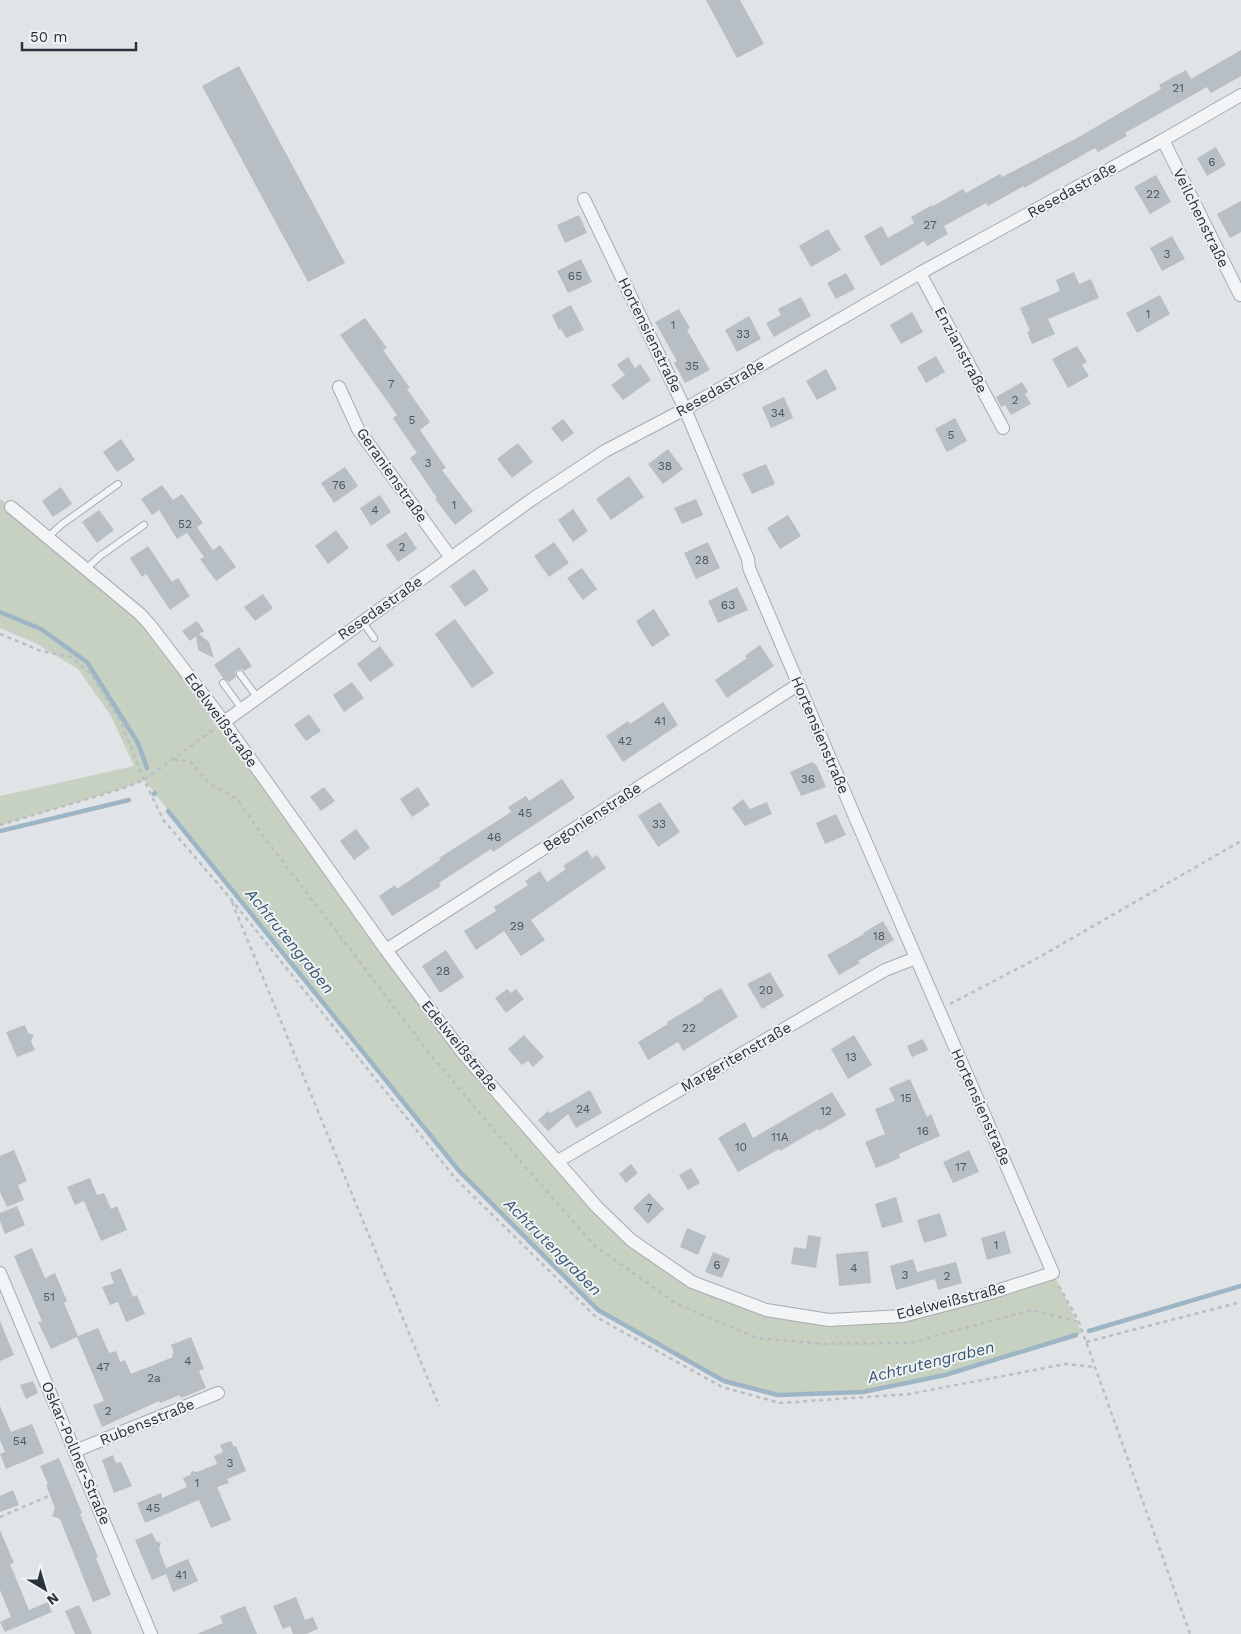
<svg xmlns="http://www.w3.org/2000/svg" width="1241" height="1634" font-family="'Work Sans',sans-serif">
<style>
.green{fill:#c7d1c1}
.lines{fill:none;stroke-linecap:round;stroke-linejoin:round}
.stream{stroke:#9db5c5;stroke-width:4.5}
.building{fill:#b7bec4}
.service-casing{stroke:#a6abb1;stroke-width:8}
.minor-casing{stroke:#a6abb1;stroke-width:14}
.path{stroke:#babec2;stroke-width:2.5;stroke-dasharray:4 4;stroke-linecap:butt}
.service{stroke:#f2f4f6;stroke-width:6}
.minor{stroke:#f2f4f6;stroke-width:12}
.labels{text-anchor:middle;dominant-baseline:central;stroke-width:4;stroke-linejoin:round;paint-order:stroke}
.number-label{font-size:12px;fill:#4d565f}
.street-label{font-size:15px;fill:#2a333d;stroke:#eff2f5}
.water-label{font-size:16px;font-style:italic;fill:#37576e;stroke:#eff2f5}
</style>
<rect width="100%" height="100%" fill="#e0e4e7"/>
<path class="green" d="M0,499L140,614L386,950L597,1207L692,1282L766,1310L829,1320L903,1316L1053,1273L1082,1333L945,1375L863,1392L778,1395L724,1381L598,1310L460,1172L144,780L121,789L0,825V796L134,766L111,716L78,669L35,643L0,628Z"/>
<g class="lines">
<path class="stream" d="M0,612L41,629L87,662L138,743L147,768
M154,794L155,793
M168,811L460,1172L598,1310L724,1381L778,1395L863,1392L945,1375L1076,1335
M0,831L129,800
M1089,1331L1241,1286"/>
</g>
<path class="building" d="M706,0H740L764,44L737,58Z
M1241,50V76L1211,93L1207,87L1125,133L1127,136L1098,152L1095,148L1024,188V186L988,206L986,203L944,226L948,234L927,246L924,241L881,266L864,236L882,226L888,238L914,223L911,217L932,205L933,206L963,189L966,193L1000,174L1002,177L1077,138L1161,89L1159,85L1186,70L1191,79Z
M239,66L345,263L308,282L202,86Z
M1216,147L1226,165L1207,176L1197,158Z
M1156,175L1171,202L1150,214L1134,187Z
M1241,201V232L1230,238L1217,214Z
M579,215L587,233L565,243L557,225Z
M828,229L841,250L811,267L799,246Z
M1172,236L1185,259L1162,271L1150,248Z
M581,259L592,282L568,293L557,271Z
M1074,272L1079,284L1091,279L1099,298L1048,319L1055,334L1032,344L1027,332L1030,331L1020,308L1060,291L1056,280Z
M846,273L855,289L836,299L827,283Z
M1160,295L1170,314L1137,333L1126,313Z
M801,297L811,316L774,337L766,323L781,315L778,309Z
M571,305L584,330L566,338L561,329L559,330L552,315Z
M679,309L690,328L687,330L710,370L685,383L674,363L677,361L655,322Z
M912,312L923,332L901,344L890,325Z
M749,316L761,339L737,352L725,330Z
M365,318L387,348L383,350L410,388L407,389L430,422L420,430L446,468L442,470L473,511L455,525L435,499L437,498L410,458L417,453L393,418L397,415L340,335Z
M1077,346L1087,362L1082,365L1089,376L1068,388L1052,359Z
M936,356L945,372L926,383L917,367Z
M628,357L635,368L640,364L651,380L623,400L611,385L625,375L617,365Z
M826,369L837,389L817,400L806,381Z
M1022,382L1028,392L1025,394L1031,404L1011,415L1005,405L1001,407L996,397Z
M784,397L793,418L771,428L762,407Z
M955,418L967,441L947,452L935,429Z
M563,419L574,433L562,442L551,428Z
M121,439L135,460L117,472L103,452Z
M518,443L533,462L512,478L497,459Z
M668,449L683,469L663,484L648,464Z
M766,464L775,484L752,494L742,474Z
M345,467L358,486L334,503L321,483Z
M629,476L644,497L611,520L596,499Z
M162,485L173,500L182,494L203,523L197,527L213,550L220,545L236,567L216,581L200,559L204,557L187,533L177,539L159,510L152,515L141,499Z
M61,487L72,504L53,517L42,501Z
M380,495L391,512L371,526L360,508Z
M696,499L703,515L682,524L674,508Z
M573,509L588,531L573,542L558,520Z
M99,510L114,530L97,543L82,522Z
M788,515L801,536L780,549L767,528Z
M336,530L349,548L328,564L315,546Z
M406,532L417,549L398,562L386,545Z
M554,542L569,563L549,577L534,556Z
M708,542L720,568L696,579L684,553Z
M148,546L172,582L178,578L190,596L170,610L146,574L142,577L130,558Z
M582,568L597,589L583,600L567,578Z
M474,569L489,590L465,607L450,586Z
M737,587L748,610L718,623L708,601Z
M263,594L273,608L255,621L244,607Z
M654,609L670,635L652,647L636,621Z
M455,619L494,673L472,688L435,634Z
M197,621L204,631L199,634L209,642L214,658L198,650L196,636L190,641L182,631Z
M760,645L774,666L727,698L715,680L747,658L745,656Z
M380,646L394,665L370,682L357,664Z
M239,647L252,666L244,671L242,669L237,670L235,672L236,677L229,682L223,678L214,665Z
M352,682L364,698L344,712L333,695Z
M663,702L678,725L623,762L606,736L628,721L630,724Z
M309,714L321,731L306,741L294,725Z
M812,762L817,766L826,787L801,796L790,772Z
M562,779L575,798L493,852L491,849L439,883L441,886L392,916L379,896L395,885L397,889L440,860L439,858L511,812L508,807L526,796L529,801Z
M324,787L335,801L321,811L310,797Z
M418,787L430,805L412,817L400,799Z
M743,799L750,809L767,802L772,814L745,826L732,808Z
M660,802L680,832L658,847L638,816Z
M836,814L846,835L825,844L816,823Z
M356,829L370,848L354,860L340,841Z
M587,850L592,858L597,855L606,868L531,920L545,940L521,956L504,931L476,950L464,931L496,911L494,907L528,885L525,881L540,871L547,882L566,869L563,866Z
M883,921L894,940L858,961L860,963L839,975L827,955L864,934L863,933Z
M446,950L464,977L440,993L422,966Z
M770,972L784,996L762,1009L747,984Z
M721,988L738,1017L683,1051L678,1042L648,1060L638,1042L668,1024L667,1022L704,1000L703,998Z
M507,989L511,993L516,989L524,999L506,1013L495,998Z
M25,1025L28,1033L34,1035L31,1041L35,1050L17,1057L6,1032Z
M524,1035L544,1057L533,1067L528,1061L522,1065L508,1049Z
M854,1035L872,1065L848,1079L831,1049Z
M923,1039L928,1050L912,1057L907,1046Z
M910,1079L927,1117L931,1114L940,1136L899,1154L900,1158L876,1168L865,1142L885,1134L875,1109L895,1101L889,1088Z
M590,1090L602,1113L576,1128L568,1114L548,1131L538,1120L548,1111L550,1113Z
M832,1092L846,1115L819,1131L818,1129L780,1151L779,1149L738,1172L718,1138L745,1122L753,1138Z
M14,1150L27,1181L18,1185L24,1200L7,1207L0,1192V1156Z
M969,1150L979,1172L953,1183L943,1162Z
M631,1164L638,1173L626,1183L619,1174Z
M691,1168L700,1183L688,1190L679,1175Z
M90,1178L97,1195L104,1193L111,1209L117,1206L127,1230L101,1241L84,1201L75,1205L67,1187Z
M649,1193L664,1209L648,1224L633,1208Z
M896,1197L903,1222L882,1228L875,1204Z
M17,1206L25,1225L5,1234L0,1221V1213Z
M940,1213L947,1236L924,1243L917,1220Z
M687,1228L706,1236L698,1255L680,1247Z
M1005,1231L1011,1253L987,1260L981,1238Z
M808,1235L821,1237L816,1268L791,1264L794,1247L806,1249Z
M32,1248L45,1278L55,1273L67,1301L64,1303L78,1336L98,1328L109,1353L116,1351L120,1362L125,1360L131,1374L173,1357L172,1354L174,1353L171,1345L191,1337L204,1369L199,1371L206,1388L181,1398L180,1395L160,1403L159,1401L102,1427L93,1405L104,1401L77,1337L51,1349L38,1322L42,1321L14,1256Z
M868,1251L871,1283L839,1286L836,1254Z
M713,1252L730,1259L722,1278L705,1272Z
M913,1259L917,1272L956,1262L962,1283L938,1290L935,1279L896,1290L890,1266Z
M121,1268L133,1297L137,1295L145,1314L126,1322L118,1302L110,1305L102,1287L114,1283L110,1273Z
M0,1321L14,1355L0,1361Z
M33,1381L38,1393L26,1399L20,1385Z
M0,1406L11,1432L32,1424L44,1453L6,1469L0,1454L5,1452L0,1440Z
M231,1441L234,1447L236,1446L246,1471L227,1479L229,1483L217,1487L231,1520L211,1528L199,1500L145,1523L137,1503L161,1493L162,1498L187,1487L183,1478L190,1475L192,1471L197,1472L217,1464L214,1456L223,1452L220,1445Z
M113,1455L116,1463L121,1462L132,1486L114,1493L102,1460Z
M59,1458L82,1513L80,1514L98,1557L96,1558L111,1595L93,1602L60,1519L52,1516L55,1508L46,1485L48,1484L40,1466Z
M13,1490L19,1505L0,1512V1496Z
M0,1530L14,1563L10,1564L29,1610L48,1602L52,1612L5,1632L0,1622L11,1617L0,1590Z
M152,1533L156,1541L161,1543L159,1549L166,1568L188,1559L198,1581L173,1592L166,1574L152,1580L135,1540Z
M296,1597L305,1620L313,1617L318,1629L306,1634H293L290,1626L283,1629L273,1606Z
M79,1605L92,1634H75L65,1611Z
M245,1606L257,1634H197L223,1623L220,1616Z"/>
<g class="lines">
<g class="service-casing">
<path id="service" d="M48,537L61,525L118,484
M86,569L100,556L144,525
M362,621L374,638
M240,674L257,697
M223,683L242,709"/>
</g>
<g class="minor-casing">
<path id="minor" d="M1163,140L1240,295
M920,273L1003,428
M339,387L358,429L451,558
M11,507L140,614L150,625L224,722L386,950L462,1052L597,1207L631,1240L692,1282L766,1310L829,1320L903,1316L987,1294L1053,1273L858,824L749,568L748,559L685,409L584,199
M224,722L531,500L605,451L685,409L920,273L1163,140L1241,95
M386,950L799,684
M558,1161L885,970L916,958
M0,1273L151,1634
M75,1451L218,1393"/>
</g>
<path class="path" d="M0,634L41,651L71,657L91,674L122,725L144,780L164,821L230,898L455,1178L596,1317L722,1387L780,1403L909,1394L1066,1364L1094,1367
M174,759L191,762L209,783L237,799L258,829L430,1054L528,1170L595,1246L677,1304L757,1338L824,1344L910,1343L1031,1310L1079,1322
M0,825L121,789L144,780L213,730
M232,902L439,1406
M950,1004L1036,959L1241,841
M1059,1286L1079,1322L1190,1634
M1086,1342L1241,1302
M0,1517L74,1485"/>
<use href="#service" class="service"/>
<use href="#minor" class="minor"/>
</g>
<g class="labels">
<g class="number-label">
<text x="1178" y="88">21</text>
<text x="1212" y="162">6</text>
<text x="1153" y="194">22</text>
<text x="930" y="225">27</text>
<text x="1167" y="254">3</text>
<text x="575" y="276">65</text>
<text x="1148" y="314">1</text>
<text x="673" y="325">1</text>
<text x="743" y="334">33</text>
<text x="692" y="366">35</text>
<text x="391" y="384">7</text>
<text x="1015" y="400">2</text>
<text x="778" y="413">34</text>
<text x="412" y="420">5</text>
<text x="951" y="435">5</text>
<text x="428" y="463">3</text>
<text x="665" y="466">38</text>
<text x="339" y="485">76</text>
<text x="454" y="505">1</text>
<text x="375" y="510">4</text>
<text x="185" y="524">52</text>
<text x="402" y="547">2</text>
<text x="702" y="560">28</text>
<text x="728" y="605">63</text>
<text x="660" y="721">41</text>
<text x="625" y="741">42</text>
<text x="808" y="779">36</text>
<text x="525" y="813">45</text>
<text x="659" y="824">33</text>
<text x="494" y="837">46</text>
<text x="517" y="926">29</text>
<text x="879" y="936">18</text>
<text x="443" y="971">28</text>
<text x="766" y="990">20</text>
<text x="689" y="1028">22</text>
<text x="851" y="1057">13</text>
<text x="906" y="1098">15</text>
<text x="583" y="1109">24</text>
<text x="826" y="1111">12</text>
<text x="923" y="1131">16</text>
<text x="780" y="1137">11A</text>
<text x="741" y="1147">10</text>
<text x="961" y="1167">17</text>
<text x="649" y="1208">7</text>
<text x="996" y="1245">1</text>
<text x="717" y="1265">6</text>
<text x="854" y="1268">4</text>
<text x="905" y="1275">3</text>
<text x="947" y="1276">2</text>
<text x="49" y="1297">51</text>
<text x="188" y="1361">4</text>
<text x="103" y="1367">47</text>
<text x="154" y="1378">2a</text>
<text x="108" y="1411">2</text>
<text x="20" y="1441">54</text>
<text x="230" y="1463">3</text>
<text x="197" y="1483">1</text>
<text x="153" y="1508">45</text>
<text x="181" y="1575">41</text>
</g>
<g class="street-label">
<text transform="translate(1072 190) rotate(-29)">Resedastraße</text>
<text transform="translate(1201 218) rotate(64)">Veilchenstraße</text>
<text transform="translate(650 335) rotate(64)">Hortensienstraße</text>
<text transform="translate(961 350) rotate(62)">Enzianstraße</text>
<text transform="translate(720 388) rotate(-30)">Resedastraße</text>
<text transform="translate(392 475) rotate(55)">Geranienstraße</text>
<text transform="translate(380 608) rotate(-35)">Resedastraße</text>
<text transform="translate(221 720) rotate(54)">Edelweißstraße</text>
<text transform="translate(820 735) rotate(67)">Hortensienstraße</text>
<text transform="translate(592 817) rotate(-33)">Begonienstraße</text>
<text transform="translate(460 1046) rotate(51)">Edelweißstraße</text>
<text transform="translate(736 1057) rotate(-30)">Margeritenstraße</text>
<text transform="translate(981 1107) rotate(66)">Hortensienstraße</text>
<text transform="translate(951 1301) rotate(-14)">Edelweißstraße</text>
<text transform="translate(147 1422) rotate(-22)">Rubensstraße</text>
<text transform="translate(76 1453) rotate(67)">Oskar-Pollner-Straße</text>
</g>
<g class="water-label">
<text transform="translate(290 941) rotate(51)">Achtrutengraben</text>
<text transform="translate(553 1247) rotate(45)">Achtrutengraben</text>
<text transform="translate(931 1362) rotate(-14)">Achtrutengraben</text>
</g>
</g>
<g transform="translate(45 1589) rotate(142)" stroke="#eff2f5" stroke-width="4" paint-order="stroke">
<path d="M0-4L9 19L0 12L-9 19Z" fill="#2a333d"/>
<text y="-8" font-size="14" font-weight="bold" text-anchor="middle" fill="#2a333d">N</text>
</g>
<path d="M22 42v8h114v-8" fill="none" stroke="#2a333d" stroke-width="2.5"/>
<text x="30" y="42" font-size="15" fill="#2a333d" stroke="#eff2f5" stroke-width="4" paint-order="stroke">50 m</text>
</svg>
